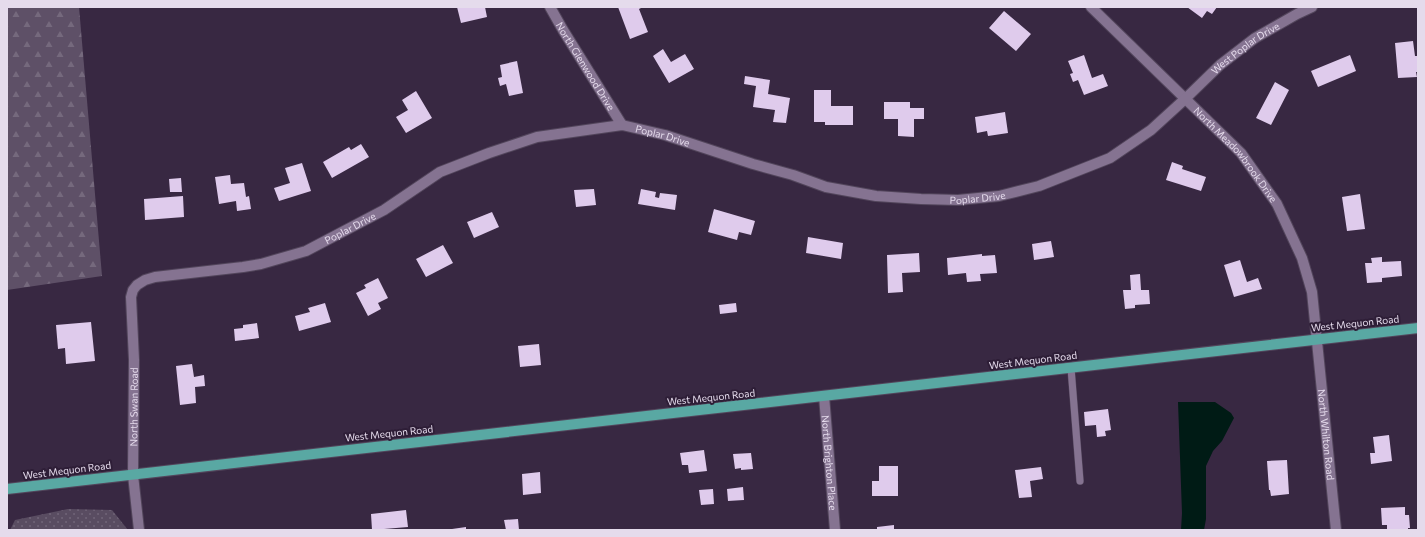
<svg xmlns="http://www.w3.org/2000/svg" width="1425" height="537" font-family="Commissioner,sans-serif">
<style>
.grass{fill:url(#grass-dots)}
.forest{fill:url(#forest-firs)}
.water{fill:#001b15}
.building{fill:#dfcbec}
.lines{fill:none;stroke-linecap:round;stroke-linejoin:round}
.service-casing{stroke:#52455b;stroke-width:8}
.minor-casing{stroke:#52455b;stroke-width:12}
.tertiary-casing{stroke:#52455b;stroke-width:12}
.primary-casing{stroke:#52455b;stroke-width:12}
.service{stroke:#857391;stroke-width:7}
.minor{stroke:#857391;stroke-width:10}
.tertiary{stroke:#857391;stroke-width:10}
.primary{stroke:#59a8a3;stroke-width:10}
.labels{text-anchor:middle;dominant-baseline:central;stroke-width:4;stroke-linejoin:round;paint-order:stroke}
.street-label{font-size:10px;fill:#e5dbec;stroke:#2e1e37}
</style>
<defs>
<pattern id="grass-dots" width="8" height="8" patternUnits="userSpaceOnUse"><rect width="8" height="8" fill="#594c61"/><path d="M2 2h.1M6 6h.1" fill="none" stroke="#716578" stroke-width="1.8" stroke-linecap="round"/></pattern>
<pattern id="forest-firs" width="22" height="20" patternUnits="userSpaceOnUse"><rect width="22" height="20" fill="#5e5067"/><path d="M5 1l3.5 6h-7zM16 11l3.5 6h-7z" fill="#75697d"/></pattern>
</defs>
<rect width="100%" height="100%" fill="#382842"/>
<path class="grass" d="M68,509L112,510L128,530H10L15,520Z"/>
<path class="forest" d="M7,7H79L102,276L7,290Z"/>
<path class="water" d="M1178,402H1215L1231,413L1234,418L1222,441L1213,451L1206,466V519L1204,530H1181L1182,513Z"/>
<path class="building" d="M457,7H485L487,17L461,23Z
M618,7H643L639,9L648,32L630,39Z
M1187,7H1217L1212,14L1207,11L1202,18Z
M1004,11L1031,34L1016,51L989,28Z
M1413,41L1415,56H1418V72H1416L1417,77L1398,78L1395,43Z
M663,49L671,62L685,54L694,69L669,83L653,56Z
M1084,55L1092,78L1103,74L1108,86L1084,95L1078,80L1073,82L1070,74L1073,73L1068,61Z
M1350,55L1356,71L1318,87L1311,71Z
M517,61L523,93L509,96L506,84L500,86L498,78L502,77L500,65Z
M745,76L770,80L768,94L790,98L786,123L773,122L775,110L753,107L756,86L744,84Z
M1275,82L1289,90L1271,125L1256,118Z
M814,90H831V106H853V125H825V122H814Z
M416,91L432,118L406,133L396,117L408,110L402,100Z
M884,102H910V108H924V119H914V137L898,136V119H884Z
M1005,112L1008,133L988,136L987,131L977,133L975,117Z
M361,144L369,157L332,178L323,162L349,147L351,150Z
M1172,162L1183,166L1182,169L1206,177L1201,191L1166,180Z
M302,163L311,191L279,201L274,188L290,183L285,168Z
M230,175L231,184L244,183L246,197L249,196L251,209L237,211L236,201L219,204L215,177Z
M181,178L182,192H170L169,179Z
M594,189L596,205L576,207L574,190Z
M641,189L656,192L655,197L659,198L660,193L677,195L675,210L638,204Z
M1360,194L1365,229L1347,231L1342,197Z
M183,196L184,217L145,220L144,199Z
M714,209L755,221L751,235L739,232L737,240L708,232Z
M492,212L499,227L474,238L467,222Z
M808,237L843,243L841,259L806,253Z
M1051,241L1054,257L1034,260L1032,244Z
M443,245L453,263L426,277L416,259Z
M919,253L920,272L902,273L903,292L888,293L887,255Z
M982,254V256L995,255L997,273L980,274L981,281L967,282L966,273L948,275L947,258Z
M1382,257V262L1401,261L1402,276L1382,278V282L1367,283L1365,263H1372L1371,258Z
M1240,260L1247,282L1258,278L1262,289L1234,297L1224,265Z
M1140,274L1141,290H1149L1150,304L1135,305V308L1125,309L1123,290H1131L1130,275Z
M378,278L388,298L378,303L381,309L368,316L356,293L366,288L364,285Z
M325,303L331,322L299,331L295,316L310,312L308,308Z
M736,303L737,312L720,314L719,305Z
M91,322L95,361L66,364L65,348L58,349L56,325Z
M257,323L259,338L235,341L234,329L243,328V325Z
M539,344L541,365L520,367L518,346Z
M192,364L194,377L204,375L205,386L195,387L196,403L180,405L176,366Z
M1108,409L1111,430L1105,431L1106,436L1097,437L1096,425L1085,426L1084,412Z
M1389,435L1392,461L1371,464L1370,453H1375L1373,437Z
M704,450L707,471L689,473L688,465H682L680,453Z
M751,453L753,469L741,470V468L735,469L733,454Z
M1287,460L1289,494L1271,496L1270,490H1269L1267,461Z
M879,466H898V496H872V481H879Z
M1041,467L1043,479L1030,481L1032,497L1019,498L1015,470Z
M540,472L541,493L523,495L522,474Z
M743,487L744,500L728,501L727,489Z
M713,489L714,504L701,505L699,490Z
M1405,507V515H1409L1410,528H1408V530H1387V525H1382L1381,508Z
M406,510L408,527L372,530L371,514Z
M518,519L519,530H506L504,520Z
M894,525V530H877V527Z
M466,527V530H452V529Z"/>
<g class="lines">
<g class="service-casing">
<path id="service" d="M1071,368L1080,481"/>
</g>
<g class="minor-casing">
<g id="minor">
<path id="s1" d="M550,7L563,30L622,125"/>
<path id="s2" d="M1091,7L1241,153L1277,204L1302,258L1312,292L1336,530"/>
<path id="s3" d="M824,396L835,530"/>
<path id="s4" d="M133,475L134,360L131,297L133,290L137,285L145,280L155,277L243,267L261,264L306,251L384,210L440,172L489,153L537,137L622,125L665,135L753,164L793,175L826,187L876,196L921,199L958,200L999,196L1039,186L1110,158L1151,130L1185,99L1220,65L1255,38L1297,14L1312,7"/>
</g>
</g>
<g class="tertiary-casing">
<path id="tertiary" d="M133,475L139,530"/>
</g>
<g class="primary-casing">
<path id="primary" d="M7,489L1418,328"/>
</g>
<use href="#service" class="service"/>
<use href="#minor" class="minor"/>
<use href="#tertiary" class="tertiary"/>
<use href="#primary" class="primary"/>
</g>
<g class="labels">
<g class="street-label">
<text stroke="none"><textPath href="#s4" startOffset="1390">West Poplar Drive</textPath></text>
<text stroke="none"><textPath href="#s1" startOffset="69">North Glenwood Drive</textPath></text>
<text stroke="none"><textPath href="#s4" startOffset="752">Poplar Drive</textPath></text>
<text stroke="none"><textPath href="#s2" startOffset="207">North Meadowbrook Drive</textPath></text>
<text stroke="none"><textPath href="#s4" startOffset="1076">Poplar Drive</textPath></text>
<text stroke="none"><textPath href="#s4" startOffset="415">Poplar Drive</textPath></text>
<text transform="translate(1355 323) rotate(-6)">West Mequon Road</text>
<text transform="translate(1033 360) rotate(-7)">West Mequon Road</text>
<text transform="translate(711 397) rotate(-6)">West Mequon Road</text>
<text stroke="none"><textPath href="#s4" startOffset="68">North Swan Road</textPath></text>
<text transform="translate(389 433) rotate(-6)">West Mequon Road</text>
<text stroke="none"><textPath href="#s2" startOffset="510">North Whilton Road</textPath></text>
<text stroke="none"><textPath href="#s3" startOffset="67">North Brighton Place</textPath></text>
<text transform="translate(67 470) rotate(-7)">West Mequon Road</text>
</g>
</g>
<rect width="1425" height="537" fill="none" stroke="#e5dbec" stroke-width="16"/>
</svg>
